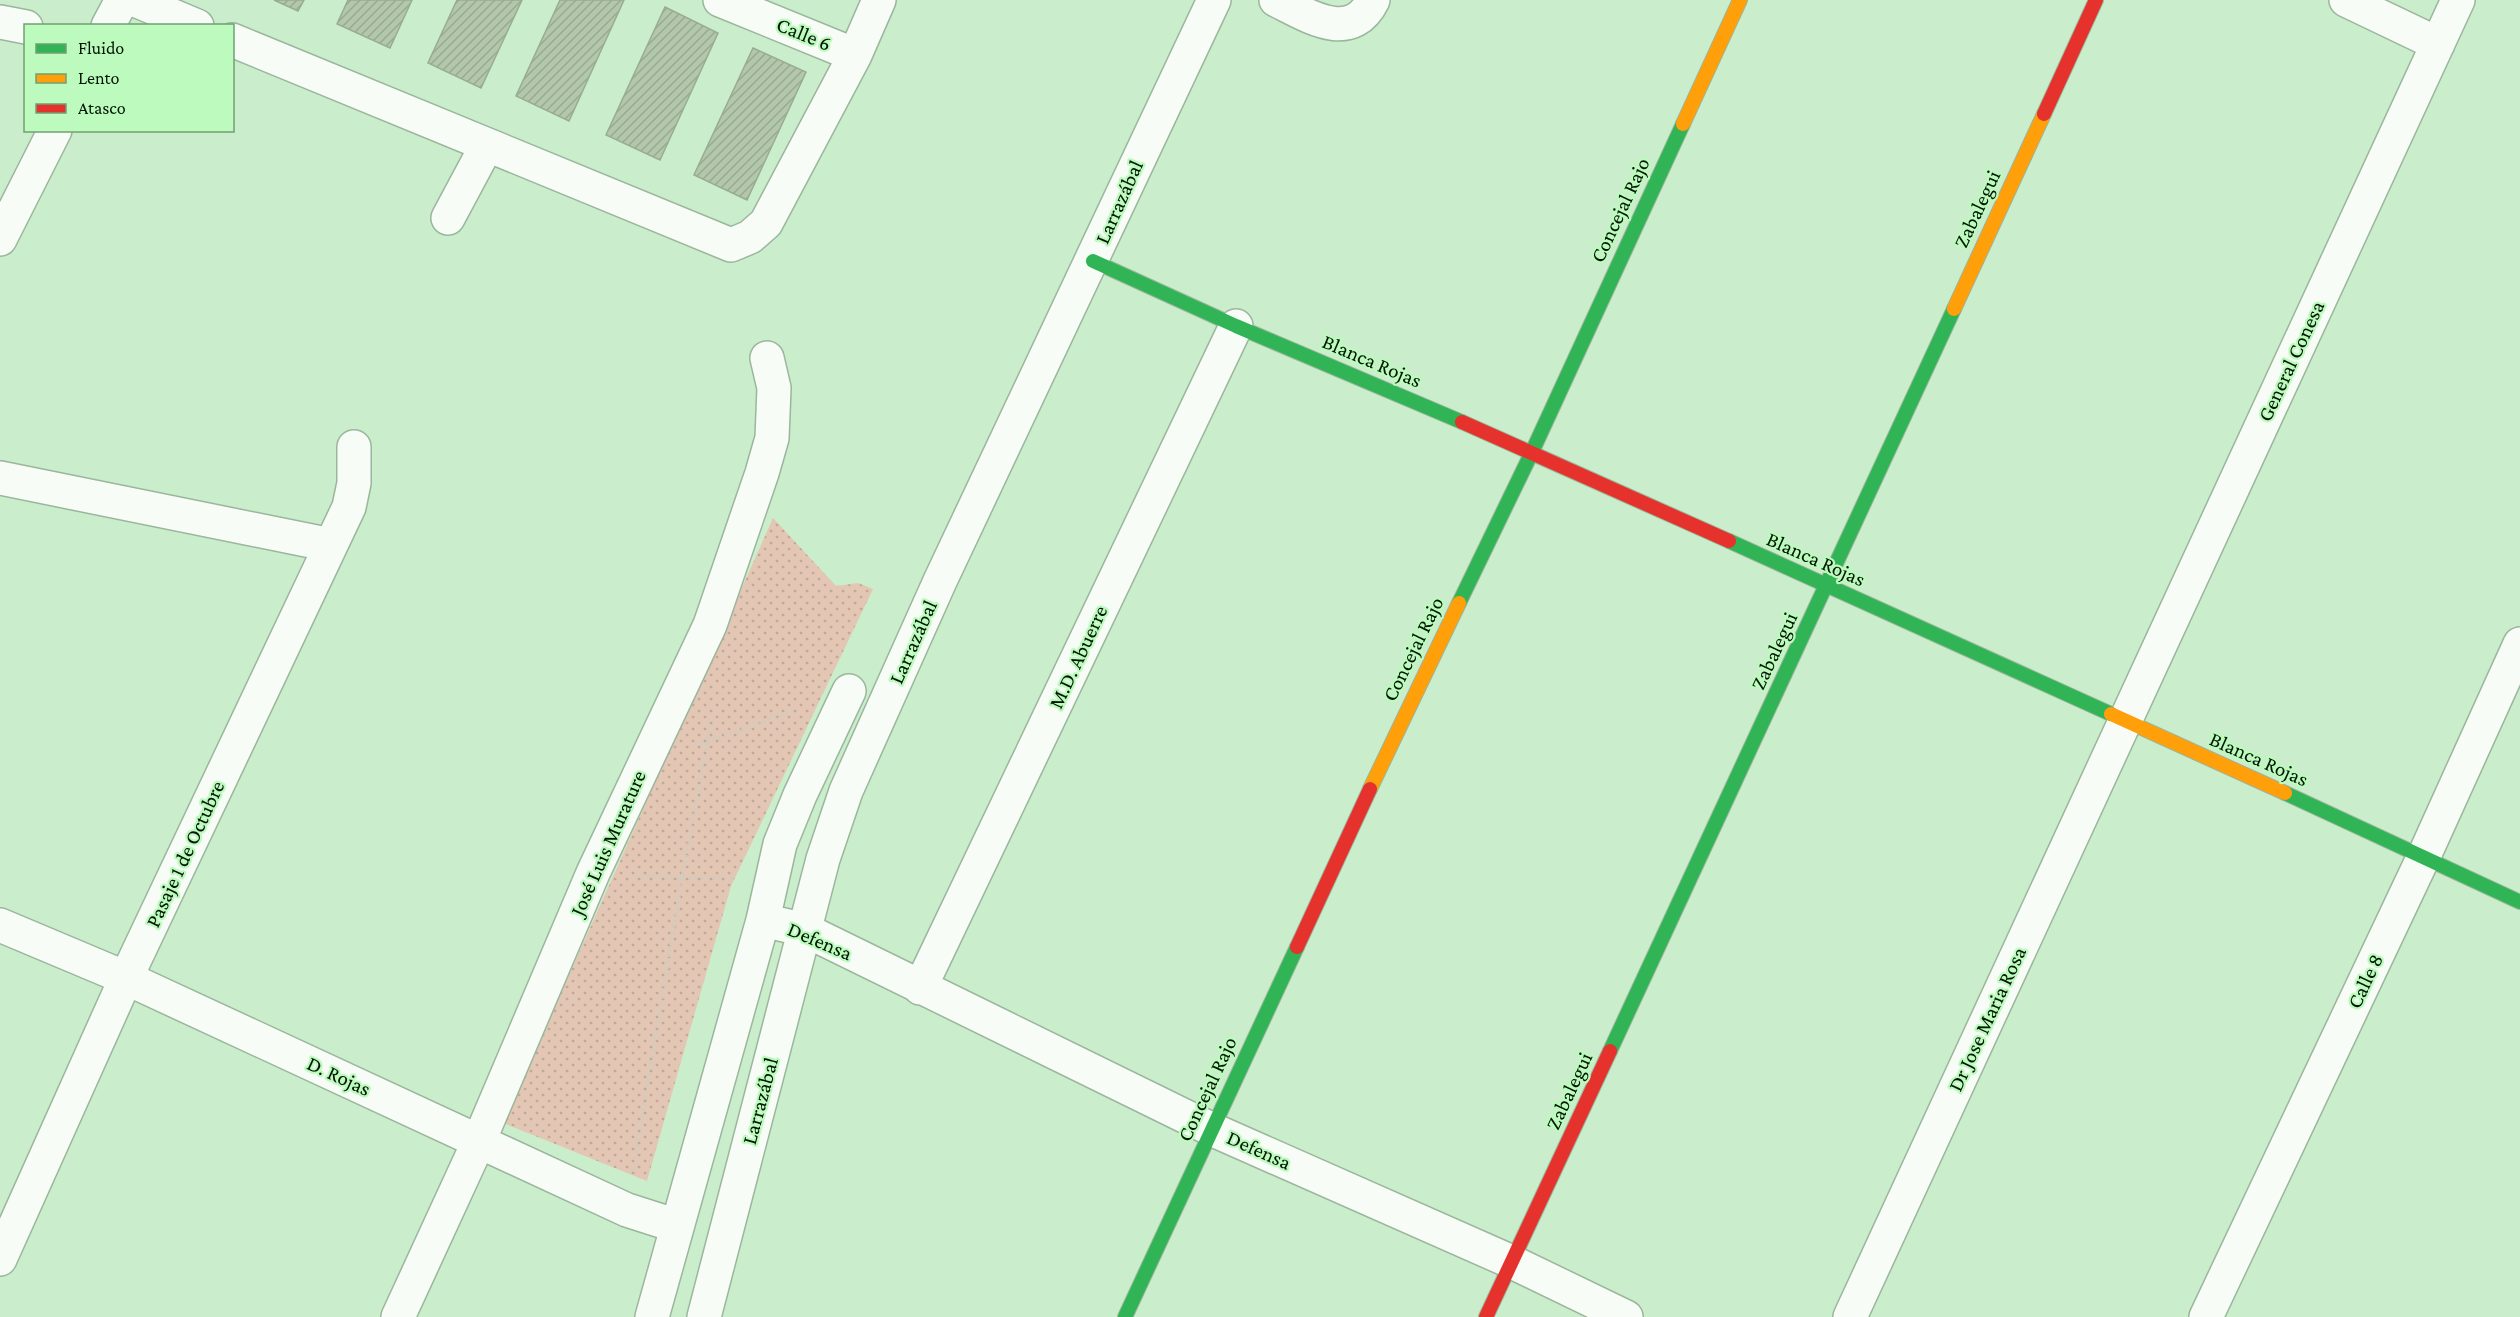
<svg xmlns="http://www.w3.org/2000/svg" width="2520" height="1317" font-family="'Crimson Pro',serif">
<style>
.green{fill:url(#green-dots)}
.building{fill:url(#building-hatch);stroke:#98ad8f;stroke-width:1.5}
.lines{fill:none;stroke-linecap:round;stroke-linejoin:round}
.street-casing{stroke:#9bb69c;stroke-width:36}
.fast-casing{stroke:#9bb69c;stroke-width:16}
.slow-casing{stroke:#9bb69c;stroke-width:16}
.jam-casing{stroke:#9bb69c;stroke-width:16}
.path{stroke:#c6cfc6;stroke-width:4;stroke-dasharray:1.5 4.5;stroke-linecap:butt}
.street{stroke:#f7fcf7;stroke-width:33}
.fast{stroke:#30b455;stroke-width:14}
.slow{stroke:#ff9f0a;stroke-width:14}
.jam{stroke:#e5322d;stroke-width:14}
.labels{text-anchor:middle;dominant-baseline:central;stroke-width:4.5;stroke-linejoin:round;paint-order:stroke}
.street-label{font-size:21px;fill:#021703;stroke:#bcfbbd}
</style>
<defs>
<pattern id="green-dots" width="8" height="8" patternUnits="userSpaceOnUse" patternTransform="scale(1.5)"><rect width="8" height="8" fill="#e3c6b3"/><path d="M2 2h.1M6 6h.1" fill="none" stroke="#c1a998" stroke-width="1.8" stroke-linecap="round"/></pattern>
<pattern id="building-hatch" width="6" height="6" patternUnits="userSpaceOnUse" patternTransform="scale(1.5)"><rect width="6" height="6" fill="#b3c8ab"/><path d="M-1 1l2-2M0 6l6-6M5 7l2-2" fill="none" stroke="#98ab92"/></pattern>
</defs>
<rect width="100%" height="100%" fill="#caedcb"/>
<path class="green" d="M773,518L836,586L858,583L873,589L731,886L647,1181L503,1123Z"/>
<path class="building" d="M274,0H304L298,11Z
M348,0H412L390,48L337,24Z
M457,0H522L481,88L428,63Z
M560,0H624L569,121L516,96Z
M665,7L718,33L660,160L606,135Z
M753,48L806,72L747,200L694,175Z"/>
<g class="lines">
<g class="street-casing">
<path id="street" d="M135,0L197,26
M720,0L855,55
M1276,0C1307,15 1351,45 1373,0
M2346,0L2438,44
M0,22L26,27
M108,26L122,0
M232,40L731,245L750,237L766,223L855,55L879,0
M448,218L487,145
M0,239L55,130
M0,478L331,545
M763,920L805,930L1211,1129L1512,1262L1626,1317
M0,925L126,978L627,1210L677,1226
M920,988L1236,326
M0,1259L126,978L349,507L354,483V447
M398,1317L479,1141L593,873L710,625L762,473L772,438L774,388L767,358
M652,1317L763,920L780,844L800,795L849,691
M704,1317L823,859L846,791L940,581L1214,0
M1850,1317L2458,0
M2206,1317L2424,856L2520,644"/>
</g>
<g class="fast-casing">
<path id="fast" d="M1093,261L1236,326L1462,422
M1729,541L2111,714
M1459,603L1532,452L1683,124
M2285,793L2520,902
M1610,1051L1954,309
M1125,1317L1297,947"/>
</g>
<g class="slow-casing">
<path id="slow" d="M1683,124L1740,0
M1954,309L2044,114
M2111,714L2285,793
M1370,789L1459,603"/>
</g>
<g class="jam-casing">
<path id="jam" d="M2044,114L2096,0
M1462,422L1729,541
M1297,947L1370,789
M1486,1317L1610,1051"/>
</g>
<path class="path" d="M696,746L796,710
M635,876L733,879
M633,1170L682,879L712,717"/>
<use href="#street" class="street"/>
<use href="#fast" class="fast"/>
<use href="#slow" class="slow"/>
<use href="#jam" class="jam"/>
</g>
<g class="labels">
<g class="street-label">
<text transform="translate(804 34) rotate(22)">Calle 6</text>
<text transform="translate(1119 202) rotate(-66)">Larrazábal</text>
<text transform="translate(1977 209) rotate(-65)">Zabalegui</text>
<text transform="translate(1620 210) rotate(-65)">Concejal Rajo</text>
<text transform="translate(1372 361) rotate(23)">Blanca Rojas</text>
<text transform="translate(2291 361) rotate(-65)">General Conesa</text>
<text transform="translate(1816 559) rotate(24)">Blanca Rojas</text>
<text transform="translate(913 642) rotate(-66)">Larrazábal</text>
<text transform="translate(1413 649) rotate(-64)">Concejal Rajo</text>
<text transform="translate(1774 651) rotate(-65)">Zabalegui</text>
<text transform="translate(1078 657) rotate(-65)">M.D. Abuerre</text>
<text transform="translate(2259 759) rotate(24)">Blanca Rojas</text>
<text transform="translate(608 843) rotate(-66)">José Luis Murature</text>
<text transform="translate(185 854) rotate(-65)">Pasaje 1 de Octubre</text>
<text transform="translate(820 941) rotate(23)">Defensa</text>
<text transform="translate(2365 981) rotate(-65)">Calle 8</text>
<text transform="translate(1987 1019) rotate(-65)">Dr Jose Maria Rosa</text>
<text transform="translate(339 1076) rotate(25)">D. Rojas</text>
<text transform="translate(1207 1089) rotate(-65)">Concejal Rajo</text>
<text transform="translate(1569 1091) rotate(-65)">Zabalegui</text>
<text transform="translate(760 1101) rotate(-75)">Larrazábal</text>
<text transform="translate(1259 1150) rotate(24)">Defensa</text>
</g>
</g>
<rect x="24" y="24" width="210" height="108" fill="#bcfbbd" stroke="#72a073" stroke-width="1.5"/>
<rect x="36" y="44" width="30" height="9" fill="#30b455" stroke="#72a073" stroke-width="1.5"/>
<text x="78" y="54" font-size="18" fill="#021703">Fluido</text>
<rect x="36" y="74" width="30" height="9" fill="#ff9f0a" stroke="#72a073" stroke-width="1.5"/>
<text x="78" y="84" font-size="18" fill="#021703">Lento</text>
<rect x="36" y="104" width="30" height="9" fill="#e5322d" stroke="#72a073" stroke-width="1.5"/>
<text x="78" y="114" font-size="18" fill="#021703">Atasco</text>
</svg>
